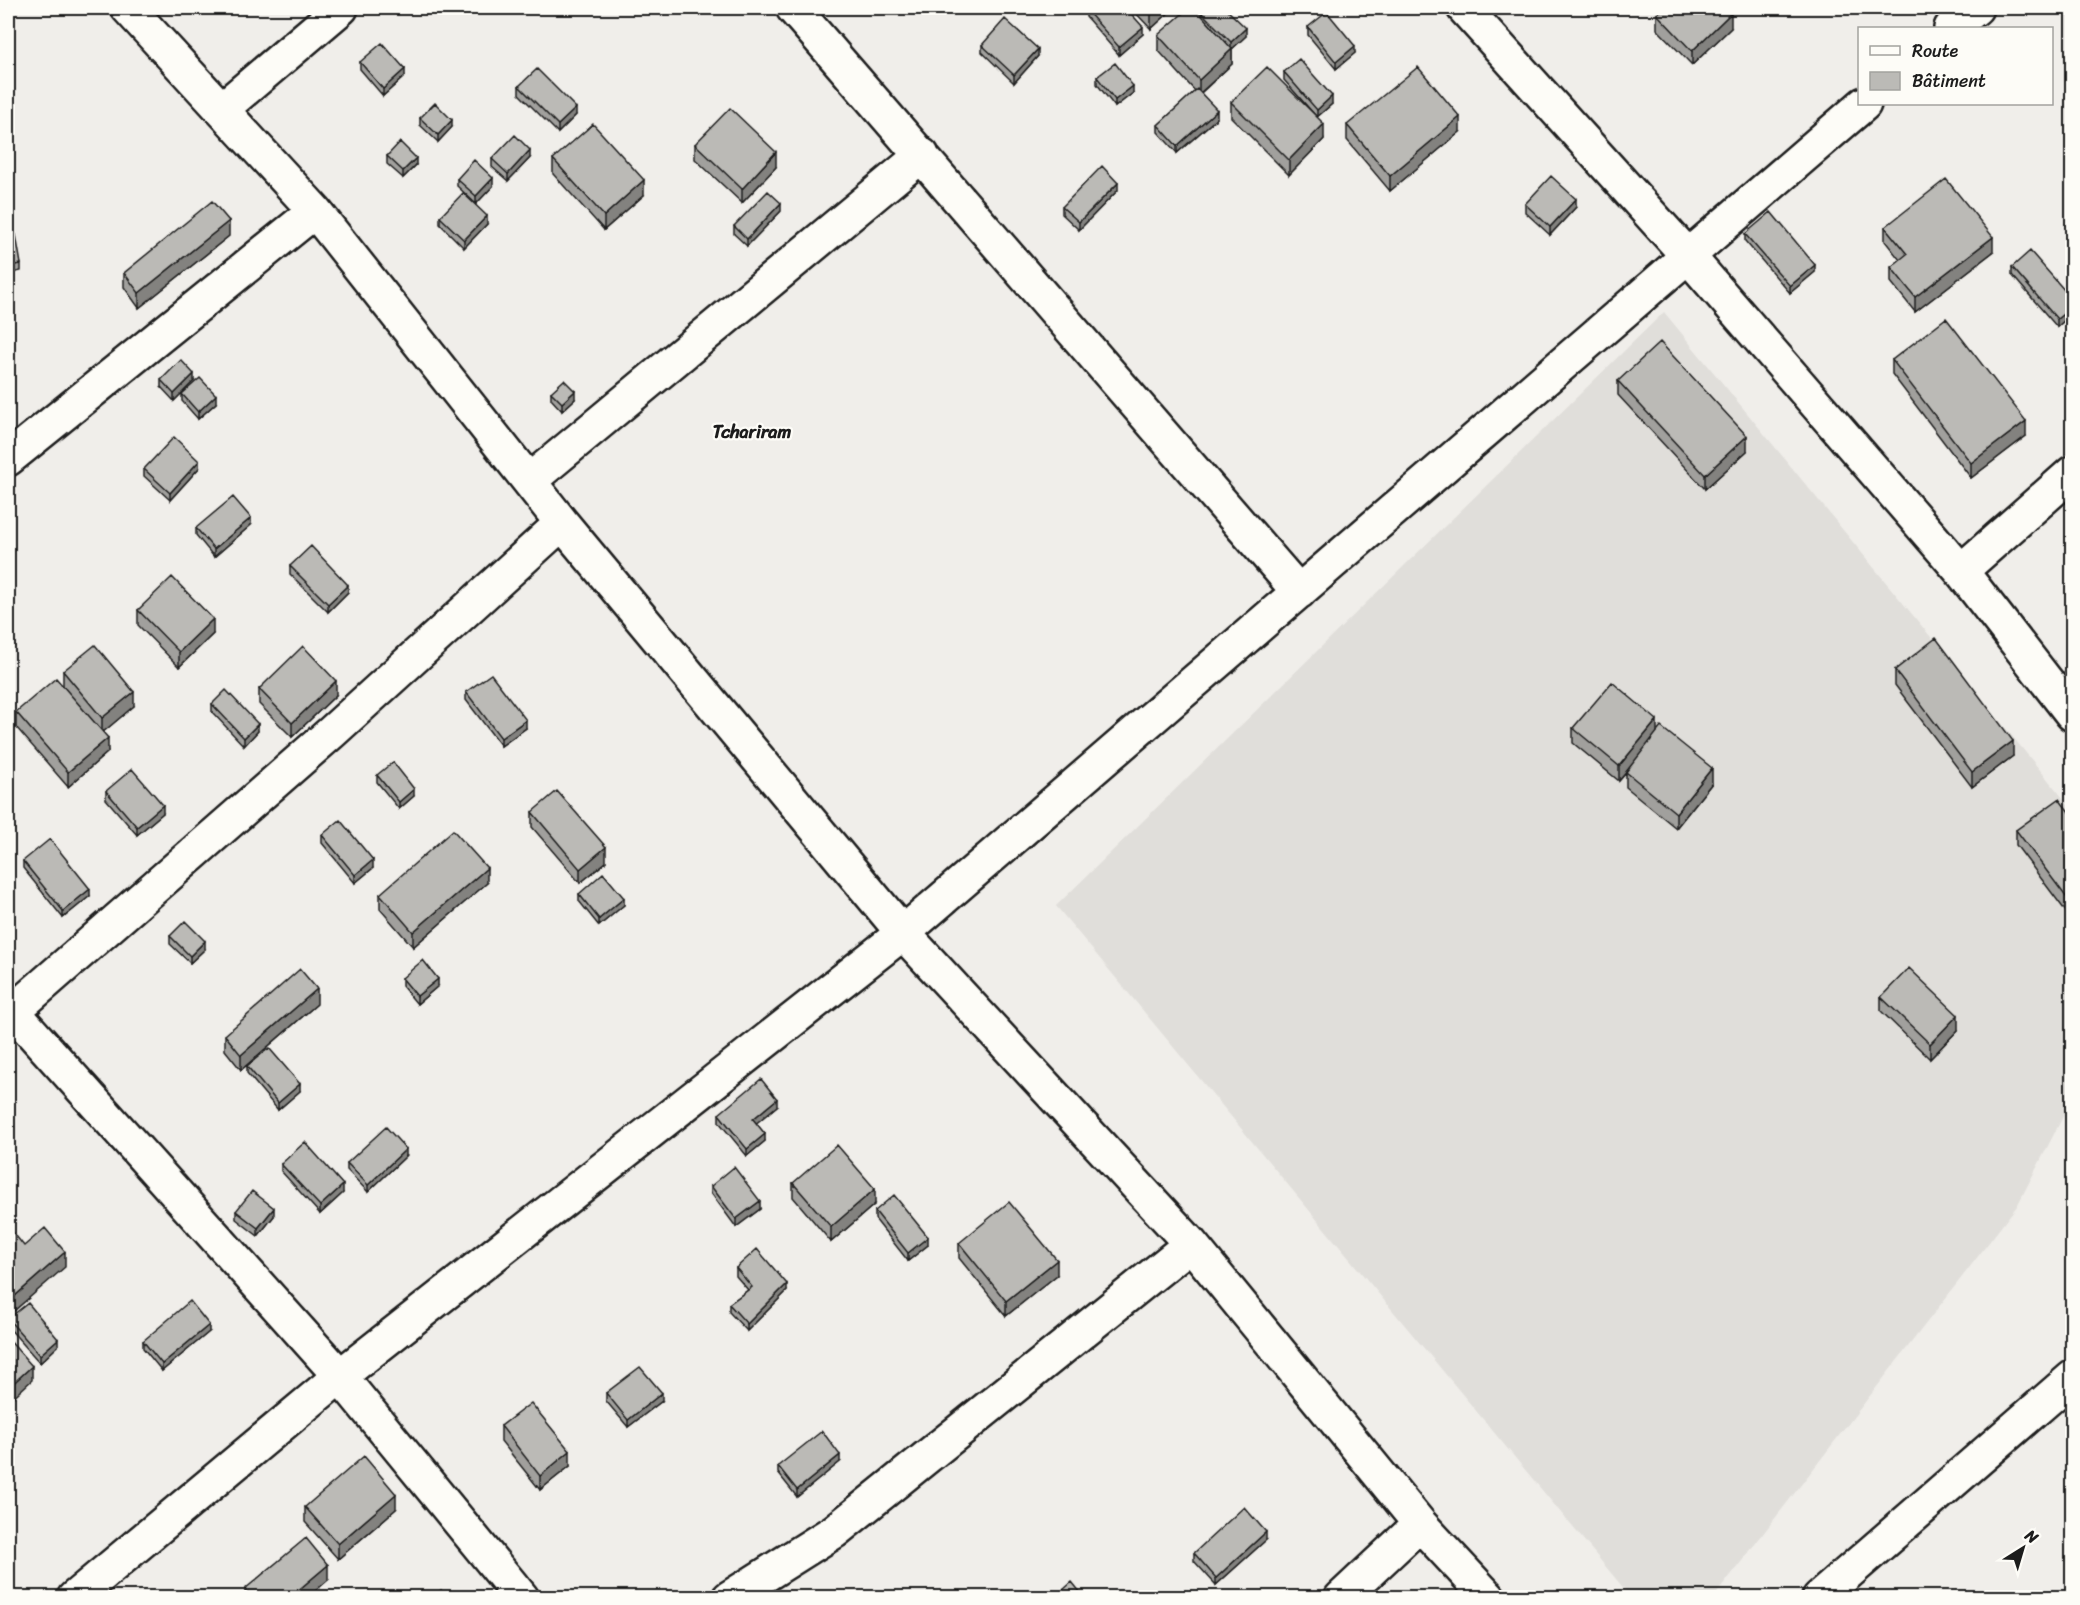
<svg xmlns="http://www.w3.org/2000/svg" width="2080" height="1605" font-family="Sriracha,sans-serif">
<style>
.built{fill:#e0deda}
.lines{fill:none;stroke-linecap:round;stroke-linejoin:round}
.minor-casing{stroke:#1c1c1c;stroke-width:38}
.minor{stroke:#fdfcf7;stroke-width:33}
.wall{fill:#a1a09d;stroke:#1c1c1c;stroke-width:1.5}
.shaded-wall{fill:#83827f;stroke:#1c1c1c;stroke-width:1.5}
.building{fill:#bbbab6;stroke:#1c1c1c;stroke-width:1.5}
.labels{text-anchor:middle;dominant-baseline:central;stroke-width:4.5;stroke-linejoin:round;paint-order:stroke}
.neighbourhood-label{font-size:18px;font-weight:bold;fill:#1c1c1c;stroke:#fdfcf7}
</style>
<rect width="100%" height="100%" fill="#f0eeea"/>
<filter id="ink" filterUnits="userSpaceOnUse"><feTurbulence type="fractalNoise" baseFrequency=".0167" numOctaves="2"/><feDisplacementMap in="SourceGraphic" scale="12" xChannelSelector="R" yChannelSelector="G"/><feConvolveMatrix kernelMatrix="1 2 1 2 8 2 1 2 1" color-interpolation-filters="sRGB"/></filter>
<g filter="url(#ink)">
<path class="built" d="M1664,312L2072,809V1099L2017,1206L1714,1597H1631L1056,906Z"/>
<g class="lines">
<g class="minor-casing">
<path id="minor" d="M128,8L315,211L562,523L903,933L1191,1244L1420,1524L1489,1598
M793,8L1299,592
M1464,8L1688,256L1961,571L2072,714
M1951,28L1976,8
M222,109L341,8
M8,459L315,211
M529,481L922,155
M1961,571L2072,473
M8,1006L340,1376L522,1598
M12,1012L332,732L562,523
M74,1598L340,1376L903,933L1864,104
M729,1598L835,1531L1191,1244
M1341,1598L1420,1524
M1819,1598L2072,1378"/>
</g>
<use href="#minor" class="minor"/>
</g>
<path class="wall" d="M1131,8H1174L1151,29Z
M1086,10L1143,34L1119,55L1086,17Z
M1202,13L1246,36L1232,49V64L1201,93L1217,118L1177,153L1158,132V125L1195,91L1158,50V35L1202,15Z
M1657,14L1731,28L1692,65L1657,29Z
M1308,27L1355,53L1336,69L1308,35Z
M982,45L1038,56L1014,83L982,52Z
M360,62L405,76L383,96L360,69Z
M1284,72L1332,104L1317,117L1324,139L1289,175L1231,117V102L1314,114L1284,80Z
M1097,77L1133,93L1115,107L1097,84Z
M519,86L576,115L558,133L519,94Z
M420,118L452,127L438,142L420,125Z
M1347,125L1460,132L1390,191L1347,140Z
M695,144L776,167L742,203L695,159Z
M387,156L416,165L403,178L387,164Z
M530,158L508,181L492,167V159Z
M553,159L644,195L604,230L553,174Z
M457,179L493,186L476,204L457,186Z
M1118,190L1079,230L1062,214V207Z
M1525,204L1576,207L1550,235L1525,212Z
M781,211L747,246L734,234V226Z
M440,217L487,224L464,248L440,224Z
M1885,227L1993,252L1915,312L1891,282V267L1900,260L1885,241Z
M1745,234L1815,272L1790,293L1745,241Z
M229,236L139,308L124,287V273Z
M8,237L21,264V271L8,274Z
M2012,267L2073,300V313L2057,327L2012,275Z
M1892,360L2026,436L1971,478L1892,374Z
M161,380L194,381L174,401L161,387Z
M1618,381L1747,451L1705,489L1618,395Z
M551,392L575,399L562,411L551,399Z
M182,394L216,403L198,419L182,401Z
M199,468L170,500L144,476V469Z
M251,525L214,557L196,535V528Z
M290,566L348,592L328,612L290,574Z
M138,610L213,634L179,667L138,625Z
M1895,670L2013,756L1972,787L1895,685Z
M63,671L134,706L103,732L108,752L68,787L16,727V712L63,686Z
M259,689L336,695L292,737L259,704Z
M466,692L526,728L501,746L466,700Z
M212,704L258,731L244,746L212,712Z
M1573,728L1657,732L1712,783L1676,828L1626,787V773L1619,781L1573,743Z
M377,775L414,796L399,809L377,782Z
M106,791L163,813L137,835L106,799Z
M532,812L606,862L580,883L532,827Z
M2073,817V921L2016,845V830Z
M322,835L373,868L355,883L322,843Z
M23,861L90,896L63,918L23,868Z
M487,883L413,947L380,909V894Z
M579,894L624,905L599,926L579,901Z
M170,936L205,949L190,963L170,944Z
M402,978L438,986L417,1004L402,986Z
M1881,997L1958,1030L1930,1059L1881,1011Z
M317,1004L241,1070L225,1050V1035Z
M247,1066L300,1091L278,1110L247,1073Z
M777,1106L756,1123L765,1141L747,1156L719,1122V1114Z
M406,1156L368,1192L347,1170V1163Z
M281,1164L343,1193L320,1214L281,1171Z
M793,1183L875,1204L831,1242L793,1197Z
M711,1186L760,1209L736,1227L711,1193Z
M236,1211L274,1216L258,1236L236,1219Z
M875,1211L928,1245L908,1261L875,1219Z
M959,1243L1057,1275L1006,1316L959,1258Z
M736,1268L787,1291L747,1331L729,1312V1304L748,1290L736,1276Z
M8,1319L58,1346L40,1363L8,1327Z
M209,1332L162,1371L143,1348V1341Z
M606,1393L662,1401L628,1427L606,1401Z
M501,1426L570,1466L540,1490L501,1441Z
M840,1462L797,1497L778,1473V1466Z
M305,1507L396,1509L338,1559L305,1522Z
M1266,1540L1216,1585L1194,1561V1553Z
M328,1580L307,1598H245V1589Z"/>
<path class="shaded-wall" d="M1159,8H1174L1151,29V15Z
M1731,13V28L1692,65V51Z
M1143,27V34L1119,55V47Z
M1246,28V36L1232,49V64L1199,94V80L1231,50V42Z
M1355,46V53L1336,69V62Z
M1038,49V56L1014,83V75Z
M405,69V76L383,96V89Z
M1133,86V93L1115,107V100Z
M1332,96V104L1317,117V110Z
M576,108V115L558,133V125Z
M1217,110V118L1177,153V146Z
M1460,117V132L1390,191V176Z
M452,120V127L438,142V135Z
M1324,124V139L1289,175V160Z
M530,150V158L508,181V174Z
M776,152V167L742,203V189Z
M416,158V165L403,178V171Z
M493,178V186L476,204V196Z
M644,180V195L604,230V216Z
M1118,183V190L1079,230V222Z
M1576,199V207L1550,235V227Z
M781,203V211L747,246V239Z
M487,216V224L464,248V240Z
M229,221V236L139,308V293Z
M1993,237V252L1915,312V297Z
M1815,265V272L1790,293V286Z
M2073,306V313L2057,327V319Z
M194,374V381L174,401V394Z
M575,391V399L562,411V403Z
M216,395V403L198,419V412Z
M2026,421V436L1971,478V463Z
M1747,436V451L1705,489V475Z
M199,461V468L170,500V493Z
M251,518V525L214,557V549Z
M348,585V592L328,612V604Z
M213,619V634L179,667V652Z
M336,681V695L292,737V723Z
M134,692V706L102,733V718Z
M526,720V728L501,746V738Z
M1657,720V735L1619,781V766Z
M258,724V731L244,746V738Z
M108,738V752L68,787V772Z
M2013,741V756L1972,787V772Z
M1712,768V783L1676,828V813Z
M414,789V796L399,809V802Z
M163,805V813L137,835V827Z
M606,847V862L580,883V869Z
M373,860V868L355,883V875Z
M487,868V883L413,947V932Z
M90,889V896L63,918V911Z
M624,898V905L599,926V919Z
M205,941V949L190,963V956Z
M438,979V986L417,1004V996Z
M317,989V1004L241,1070V1055Z
M1958,1015V1030L1930,1059V1044Z
M300,1084V1091L278,1110V1103Z
M777,1099V1106L753,1126V1119Z
M765,1134V1141L747,1156V1149Z
M406,1149V1156L368,1192V1185Z
M343,1185V1193L320,1214V1206Z
M875,1189V1204L831,1242V1227Z
M760,1201V1209L736,1227V1219Z
M274,1208V1216L258,1236V1228Z
M928,1237V1245L908,1261V1253Z
M65,1252V1267L8,1316V1302Z
M1057,1260V1275L1006,1316V1301Z
M787,1284V1291L747,1331V1324Z
M209,1325V1332L162,1371V1364Z
M58,1339V1346L40,1363V1355Z
M32,1366V1380L8,1402V1388Z
M662,1393V1401L628,1427V1420Z
M570,1451V1466L540,1490V1476Z
M840,1455V1462L797,1497V1490Z
M396,1494V1509L338,1559V1544Z
M1266,1532V1540L1216,1585V1578Z
M328,1565V1580L307,1598H289Z"/>
<path class="building" d="M1089,8H1126L1143,27L1119,47L1086,10Z
M1144,8H1159L1151,15Z
M1189,8H1195L1232,49L1199,80L1158,35Z
M1207,8H1225L1246,28L1231,42L1202,13Z
M1664,8H1725L1731,13L1692,51L1657,14Z
M1327,12L1355,46L1336,62L1308,27Z
M1005,19L1038,49L1014,75L982,45Z
M382,43L405,69L383,89L360,62Z
M1299,59L1332,96L1317,110L1284,72Z
M1115,63L1133,86L1115,100L1097,77Z
M1267,67L1324,124L1289,160L1231,102Z
M1418,67L1460,117L1390,176L1347,125Z
M537,69L576,108L558,125L519,86Z
M1197,89L1217,110L1177,146L1158,125Z
M435,103L452,120L438,135L420,118Z
M730,108L776,152L742,189L695,144Z
M593,124L644,180L604,216L553,159Z
M515,135L530,150L508,174L492,159Z
M400,142L416,158L403,171L387,156Z
M474,160L493,178L476,196L457,179Z
M1102,166L1118,183L1079,222L1062,207Z
M1551,176L1576,199L1550,227L1525,204Z
M1946,179L1993,237L1915,297L1891,267L1907,254L1885,227Z
M768,191L781,203L747,239L734,226Z
M463,193L487,216L464,240L440,217Z
M212,201L229,221L139,293L124,273Z
M1771,212L1815,265L1790,286L1745,234Z
M16,235L21,264L8,266V237Z
M2030,251L2073,300V306L2057,319L2012,267Z
M1946,318L2026,421L1971,463L1892,360Z
M1660,342L1747,436L1705,475L1618,381Z
M181,360L194,374L174,394L161,380Z
M200,378L216,395L198,412L182,394Z
M564,380L575,391L562,403L551,392Z
M174,437L199,461L170,493L144,469Z
M233,497L251,518L214,549L196,528Z
M311,546L348,585L328,604L290,566Z
M172,577L213,619L179,652L138,610Z
M1936,638L2013,741L1972,772L1895,670Z
M95,645L134,692L102,718L63,671Z
M303,646L336,681L292,723L259,689Z
M491,674L526,720L501,738L466,692Z
M56,678L108,738L68,772L16,712Z
M1612,682L1657,720L1619,766L1573,728Z
M226,690L258,724L244,738L212,704Z
M1661,727L1712,768L1676,813L1626,772Z
M393,762L414,789L399,802L377,775Z
M132,769L163,805L137,827L106,791Z
M557,791L606,847L580,869L532,812Z
M2059,799L2073,817V906L2016,830Z
M340,820L373,860L355,875L322,835Z
M453,830L487,868L413,932L380,894Z
M50,839L90,889L63,911L23,861Z
M603,873L624,898L599,919L579,894Z
M185,921L205,941L190,956L170,936Z
M423,960L438,979L417,996L402,978Z
M1909,968L1958,1015L1930,1044L1881,997Z
M300,969L317,989L241,1055L225,1035Z
M269,1048L300,1084L278,1103L247,1066Z
M761,1079L777,1099L753,1119L765,1134L747,1149L719,1114Z
M386,1127L406,1149L368,1185L347,1163Z
M305,1142L343,1185L320,1206L281,1164Z
M837,1145L875,1189L831,1227L793,1183Z
M734,1167L760,1201L736,1219L711,1186Z
M252,1191L274,1208L258,1228L236,1211Z
M894,1195L928,1237L908,1253L875,1211Z
M1009,1202L1057,1260L1006,1301L959,1243Z
M8,1226L24,1246L45,1228L65,1252L8,1302Z
M757,1249L787,1284L747,1324L729,1304L752,1287L736,1268Z
M190,1301L209,1325L162,1364L143,1341Z
M28,1303L58,1339L40,1355L8,1319Z
M8,1339L32,1366L8,1388Z
M640,1367L662,1393L628,1420L606,1393Z
M531,1403L570,1451L540,1476L501,1426Z
M822,1431L840,1455L797,1490L778,1466Z
M364,1456L396,1494L338,1544L305,1507Z
M1244,1507L1266,1532L1216,1578L1194,1553Z
M306,1538L328,1565L289,1598H253L245,1589Z
M1072,1582L1085,1598H1054Z
M441,1590L448,1598H431Z"/>
</g>
<g class="labels">
<g class="neighbourhood-label">
<text x="752" y="432">Tchariram</text>
</g>
</g>
<rect width="2080" height="1605" fill="none" stroke="#fdfcf7" stroke-width="30"/>
<rect x="15" y="15" width="2050" height="1575" fill="none" stroke="#1c1c1c" stroke-width="2" filter="url(#ink)"/>
<rect x="1858" y="27" width="195" height="78" fill="#fdfcf7" stroke="#a3a29f" stroke-width="1.5"/>
<rect x="1870" y="46" width="30" height="9" fill="#fdfcf7" stroke="#a3a29f" stroke-width="1.5"/>
<text x="1912" y="57" font-size="18" fill="#1c1c1c">Route</text>
<rect x="1870" y="72" width="30" height="18" fill="#bbbab6" stroke="#a3a29f" stroke-width="1.5"/>
<text x="1912" y="87" font-size="18" fill="#1c1c1c">Bâtiment</text>
<g transform="translate(2023 1548) rotate(37)" stroke="#fdfcf7" stroke-width="4.5" paint-order="stroke">
<path d="M0-4.5L10 22L0 15L-10 22Z" fill="#1c1c1c"/>
<text y="-9" font-size="16" font-weight="bold" text-anchor="middle" fill="#1c1c1c">N</text>
</g>
</svg>
